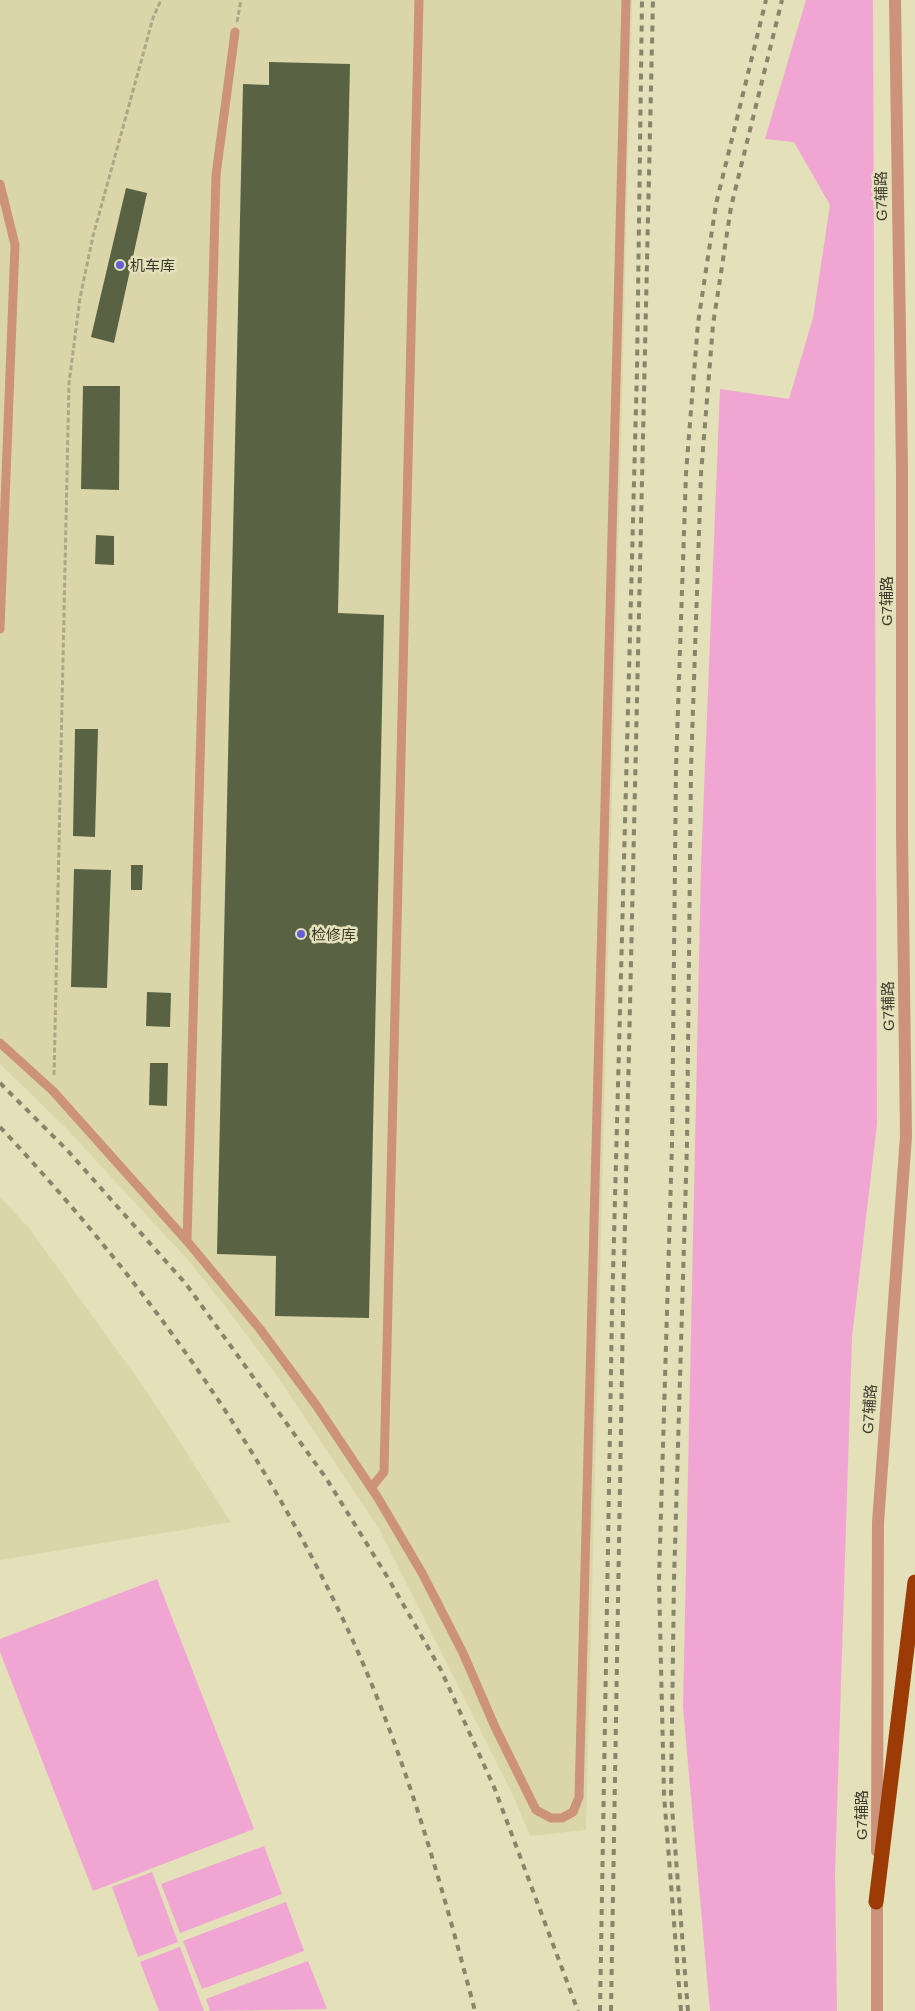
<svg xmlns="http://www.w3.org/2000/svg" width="915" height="2011" font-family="Arial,'Noto Sans SC',sans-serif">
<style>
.built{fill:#dbd6a9}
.green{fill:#f0a5d2}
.building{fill:#596343}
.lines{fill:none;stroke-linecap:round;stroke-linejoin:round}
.path{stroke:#aaa88a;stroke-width:3;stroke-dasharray:5 2.5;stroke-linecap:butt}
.service{stroke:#cd927a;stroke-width:9}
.tertiary{stroke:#cd927a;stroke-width:12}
.motorway{stroke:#9c3b05;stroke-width:15}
.rail{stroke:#87856c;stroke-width:4;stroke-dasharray:6 6;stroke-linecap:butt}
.poi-dot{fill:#685dd6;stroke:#e3e0ba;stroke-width:2}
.labels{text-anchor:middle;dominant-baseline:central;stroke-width:5;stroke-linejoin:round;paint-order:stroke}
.street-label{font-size:15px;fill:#3b3a2b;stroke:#e3e0ba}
.poi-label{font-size:15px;fill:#3b3a2b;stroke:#e3e0ba;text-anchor:start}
</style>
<rect width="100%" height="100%" fill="#e3e0ba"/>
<path class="built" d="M0,0H632L586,1830L530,1836L512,1793L379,1529L275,1373L225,1306L188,1260L65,1127L0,1064Z
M0,1197L29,1228L150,1396L231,1522L0,1560Z"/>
<path class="green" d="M806,0H873L877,1124L852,1337L835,1873L837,2011H710L683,1707L701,866L720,389L789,399L813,318L830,205L794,142L765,139Z
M157,1579L254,1829L93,1891L0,1652V1639Z
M264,1846L282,1894L180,1933L161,1884Z
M152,1872L178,1942L138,1957L112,1887Z
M286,1902L304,1951L202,1989L183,1941Z
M180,1947L204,2011H159L140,1962Z
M308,1961L327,2009L210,2011L206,1999Z"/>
<path class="building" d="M269,62L350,64L338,613L384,615L369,1318L275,1316L276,1256L217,1254L243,84L269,85Z
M126,188L147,193L114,343L91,337Z
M83,386H120L119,490L81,489Z
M96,535L114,536V565L95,564Z
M75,729H98L95,837L73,836Z
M131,865H143L142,890H131Z
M74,869L111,870L107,988L71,987Z
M147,992L171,993L170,1027L146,1026Z
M150,1063H168L167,1106L149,1105Z"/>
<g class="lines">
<path class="path" d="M237,22L241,0
M54,1075L69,383L80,298L93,236L153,18L161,0"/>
<path class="service" d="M0,184L15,245L0,629
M0,1043L53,1091L187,1241L260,1329L316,1405L378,1498L422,1573L463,1653L495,1727L536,1810L551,1818H562L573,1812L579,1797L626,0
M187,1241L216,175L235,32
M371,1488L384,1472L419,0"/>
<path class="tertiary" d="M877,1851L878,1523L906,1136L902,833V469L895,0
M877,1894V2011"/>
<path class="motorway" d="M876,1902L915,1582"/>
<path class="rail" d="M0,1083L68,1151L186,1284L326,1478L388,1578L441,1670L494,1787L578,2011
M0,1127C143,1279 267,1452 354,1643C407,1761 442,1886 475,2011
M600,2011L612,1312L637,370L642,0
M611,2011L623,1311L653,0
M681,2011L664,1795L659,1580L672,1144L676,768L686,473L698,323L716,204L766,0
M688,2011L671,1795L674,1580L687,1144L691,768L701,474L713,325L731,207L782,0"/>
</g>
<g class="poi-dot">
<circle cx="120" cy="265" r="5"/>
<circle cx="301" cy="934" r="5"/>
</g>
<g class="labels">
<g class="street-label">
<text transform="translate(881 196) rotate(-91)">G7辅路</text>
<text transform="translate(886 601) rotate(-90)">G7辅路</text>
<text transform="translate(888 1006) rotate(-91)">G7辅路</text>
<text transform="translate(869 1409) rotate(-86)">G7辅路</text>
<text transform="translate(861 1815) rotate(-90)">G7辅路</text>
</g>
<g class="poi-label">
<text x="130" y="265">机车库</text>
<text x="311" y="934">检修库</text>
</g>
</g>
</svg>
